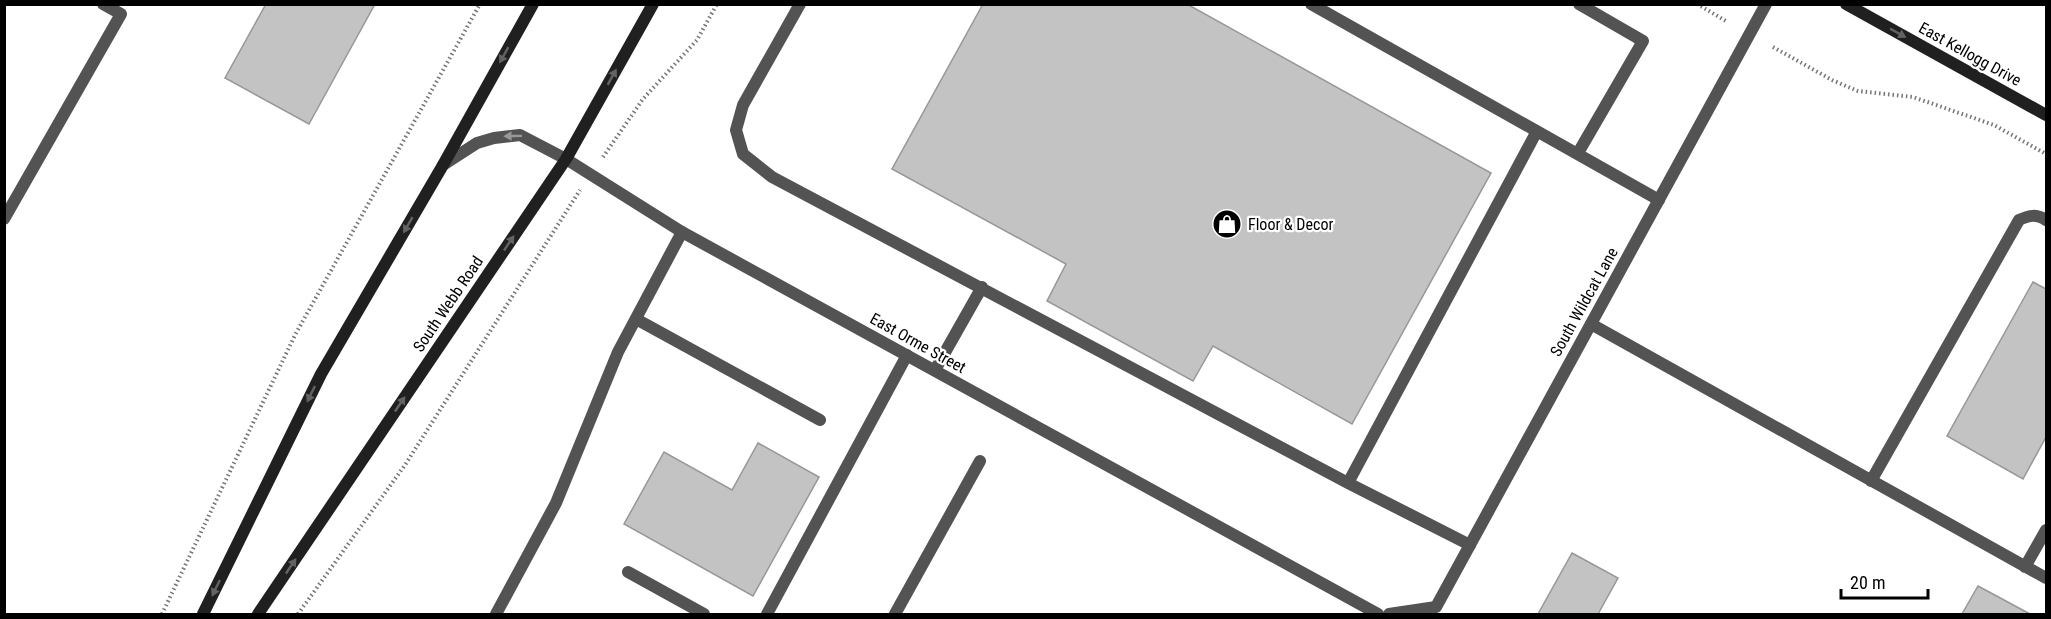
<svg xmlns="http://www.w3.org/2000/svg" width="2051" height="619" font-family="'Roboto Condensed',sans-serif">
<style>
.building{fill:#c3c3c3;stroke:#979797;stroke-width:1.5}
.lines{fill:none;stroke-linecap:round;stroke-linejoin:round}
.path{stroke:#757575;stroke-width:4;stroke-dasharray:1.5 3;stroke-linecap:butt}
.lane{stroke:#535353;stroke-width:12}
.street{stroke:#535353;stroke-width:12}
.secondary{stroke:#202020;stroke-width:12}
.oneway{fill:#636363}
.oneway2{fill:#989898}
.labels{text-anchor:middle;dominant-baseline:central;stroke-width:4.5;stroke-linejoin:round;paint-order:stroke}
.street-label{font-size:16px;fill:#000;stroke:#fff}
.poi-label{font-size:16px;fill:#000;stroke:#fff;text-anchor:start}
</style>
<rect width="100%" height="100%" fill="#fff"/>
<path class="building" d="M266,4H375L309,124L225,78Z
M983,4H1187L1491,173L1352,424L1213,346L1193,381L1047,301L1066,264L892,169Z
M2033,282L2046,289V437L2023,479L1947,436Z
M758,443L819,477L753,596L624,524L664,452L732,490Z
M1572,553L1618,578L1598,614H1538Z
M1978,586L2030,614H1962Z"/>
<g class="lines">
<path class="path" d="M1697,4L1726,21
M1773,47L1832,80L1858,91L1913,97L1994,125L2046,154
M603,157L643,99L697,40L717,4
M162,614L295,335L480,4
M298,614L405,465L580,190"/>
<path class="lane" d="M800,4L743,105L736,130L743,154L772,177L1348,483L1470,545
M1311,4L1659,200
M1578,153L1643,41L1579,4
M4,219L121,14L103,4
M636,319L820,420
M1591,324L2046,578
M935,370L982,287
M1871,481L2019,220C2030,215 2036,214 2046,220
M1348,483L1537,131
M2025,567L2046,530
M628,572L704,614
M496,614L556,503L618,352L682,232
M767,614L907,355
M895,614L980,461"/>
<path class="street" d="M443,165L477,143L494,138L520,135L566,159L682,232L1378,614
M1389,614L1436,607L1766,4"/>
<path class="secondary" d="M1846,4L2046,115
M203,614L321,374L443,165L533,4
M258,614L566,159L653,4"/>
</g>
<defs><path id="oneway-solid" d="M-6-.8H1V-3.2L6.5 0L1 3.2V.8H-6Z" transform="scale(1.5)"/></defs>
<g class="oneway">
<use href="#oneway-solid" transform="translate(1898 33) rotate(29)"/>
<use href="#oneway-solid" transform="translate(504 55) rotate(119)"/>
<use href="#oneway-solid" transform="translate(612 77) rotate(-61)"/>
<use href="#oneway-solid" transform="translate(408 225) rotate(120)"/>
<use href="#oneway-solid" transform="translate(509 243) rotate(-56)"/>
<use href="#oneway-solid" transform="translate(311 394) rotate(116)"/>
<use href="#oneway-solid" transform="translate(400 404) rotate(-56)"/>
<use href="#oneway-solid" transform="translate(291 566) rotate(-56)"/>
<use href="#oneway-solid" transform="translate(216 588) rotate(116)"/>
</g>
<use class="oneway2" href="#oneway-solid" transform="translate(513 136) rotate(179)"/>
<defs>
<g id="shop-disc" transform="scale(1.5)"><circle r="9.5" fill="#000" stroke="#fff"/><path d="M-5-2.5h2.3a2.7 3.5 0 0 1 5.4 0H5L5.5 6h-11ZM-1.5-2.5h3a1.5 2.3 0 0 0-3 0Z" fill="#fff"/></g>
</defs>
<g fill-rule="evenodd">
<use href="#shop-disc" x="1227" y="224"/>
</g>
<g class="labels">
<g class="street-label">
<text transform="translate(1970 54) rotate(29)">East Kellogg Drive</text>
<text transform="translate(1584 302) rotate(-61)">South Wildcat Lane</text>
<text transform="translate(448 304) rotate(-56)">South Webb Road</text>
<text transform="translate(918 343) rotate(29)">East Orme Street</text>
</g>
<g class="poi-label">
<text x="1248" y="224">Floor &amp; Decor</text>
</g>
</g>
<rect width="2051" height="619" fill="none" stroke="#000000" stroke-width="12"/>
<path d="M1841 589v9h87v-9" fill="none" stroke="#000000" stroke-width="3"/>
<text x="1850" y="589" font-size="18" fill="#000000" stroke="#ffffff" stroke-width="4.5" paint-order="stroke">20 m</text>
</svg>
